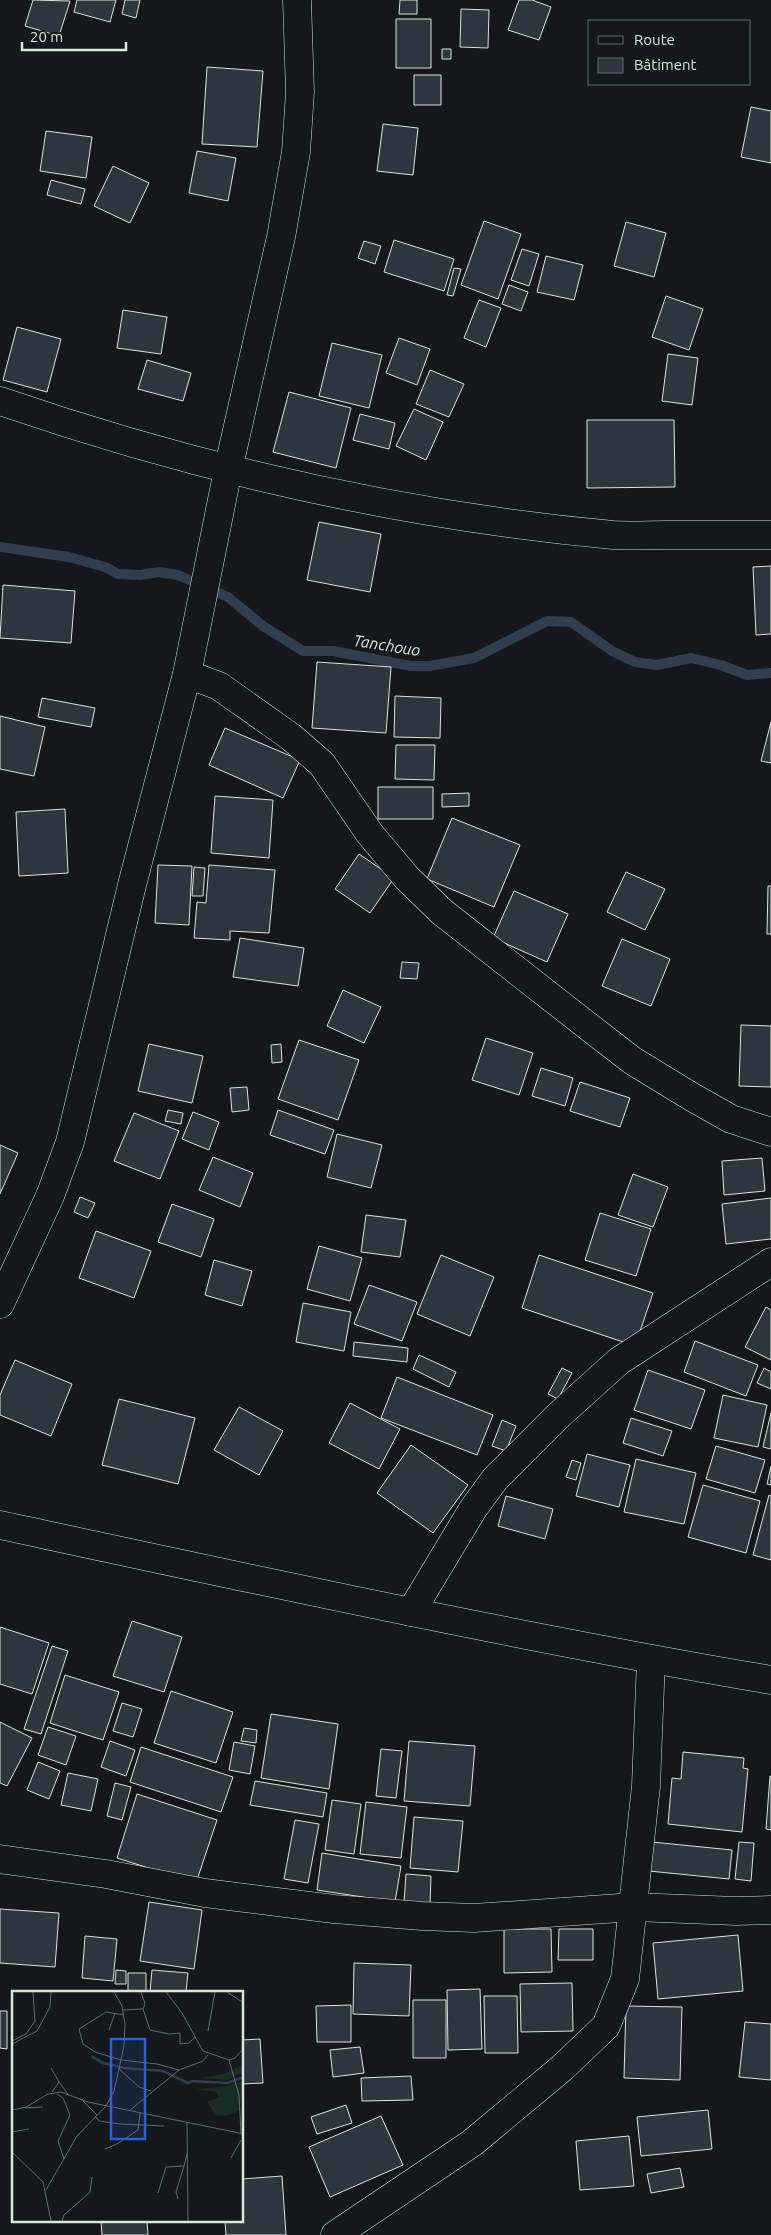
<svg xmlns="http://www.w3.org/2000/svg" width="771" height="2235" font-family="Ubuntu,sans-serif">
<style>
.lines{fill:none;stroke-linecap:round;stroke-linejoin:round}
.stream{stroke:#2f3f4d;stroke-width:10}
.building{fill:#2c363c;stroke:#d8e6dc}
.minor-casing{stroke:#d8e6dc;stroke-width:29}
.tertiary-casing{stroke:#d8e6dc;stroke-width:29}
.secondary-casing{stroke:#d8e6dc;stroke-width:29}
.minor{stroke:#14181c;stroke-width:28}
.tertiary{stroke:#14181c;stroke-width:28}
.secondary{stroke:#14181c;stroke-width:28}
.labels{text-anchor:middle;dominant-baseline:central;stroke-width:4;stroke-linejoin:round;paint-order:stroke}
.water-label{font-size:16px;font-style:italic;fill:#d8e6dc;stroke:#14181c}
.inset-river{fill:none;stroke:#2f3f4d;stroke-width:2.5}
.inset-road{fill:none;stroke:#626a69;stroke-width:1}
.view{fill:#305dd8;fill-opacity:0.15;stroke:#305dd8;stroke-width:2.5}
.inset-edge{fill:none;stroke:#d8e6dc;stroke-width:2.5}
</style>
<rect width="100%" height="100%" fill="#14181c"/>
<g class="lines">
<path class="stream" d="M0,547L69,557L105,567L118,574L140,575L159,572L178,575L228,597L263,626L303,651H333L411,666H430L474,658L547,621L571,622L612,651L635,662L657,665L691,658L721,665L747,675L771,673"/>
</g>
<path class="building" d="M33,0L70,1L59,36L25,26Z
M77,0H116L110,22L74,12Z
M125,0H140L136,18L122,14Z
M400,0H417V14H399Z
M519,0H532L551,7L539,40L508,30Z
M461,9L489,10L488,48L460,47Z
M396,19H431V68H396Z
M442,49H451V59H442Z
M207,67L263,71L257,147L202,144Z
M414,75H441V105H414Z
M751,107L771,111V163L741,157Z
M383,124L418,128L413,175L377,171Z
M46,131L92,137L86,178L40,171Z
M197,151L236,158L228,201L189,193Z
M113,166L149,183L130,223L94,206Z
M51,180L85,189L81,204L47,195Z
M484,221L521,234L498,299L461,285Z
M626,222L666,233L654,277L614,266Z
M394,240L454,259L444,291L384,272Z
M364,241L381,246L375,264L358,258Z
M522,249L539,254L529,286L511,280Z
M546,256L583,265L574,300L537,292Z
M454,268L461,269L453,296L447,295Z
M509,285L528,292L521,311L502,304Z
M666,296L703,309L689,350L652,337Z
M479,300L501,308L486,347L464,338Z
M123,310L167,317L161,354L117,348Z
M17,327L61,339L47,392L3,380Z
M399,338L430,349L417,385L386,373Z
M332,343L382,355L369,408L319,396Z
M668,354L698,358L692,405L662,401Z
M147,360L191,373L183,401L138,389Z
M430,370L464,384L449,417L416,404Z
M289,392L351,408L336,468L273,452Z
M414,409L443,422L426,460L396,446Z
M360,414L395,423L389,449L353,440Z
M587,420H674L675,487L587,488Z
M319,522L381,534L370,592L307,580Z
M771,566V634L756,635L753,567Z
M3,585L75,591L71,643L0,638Z
M317,662L391,667L386,733L312,728Z
M395,696L441,698L440,738L394,737Z
M42,698L95,708L91,727L38,717Z
M0,716L45,727L34,776L0,769Z
M771,722V763L761,761Z
M225,728L300,760L283,798L209,765Z
M396,745H435L434,780L395,779Z
M378,787H433V819H378Z
M469,793V806L442,807V794Z
M215,796L273,800L269,858L211,853Z
M65,809L68,873L19,876L16,812Z
M452,818L520,845L494,907L427,879Z
M359,854L394,878L370,913L335,889Z
M158,865L192,866L189,925L155,923Z
M209,865L275,870L269,933L230,931V940L194,938L197,902L206,903Z
M194,867L205,868L203,896H192Z
M626,872L665,889L645,930L607,912Z
M768,886H771V934H767Z
M514,891L568,914L547,962L493,938Z
M240,938L304,948L298,986L233,977Z
M622,939L670,959L651,1006L602,986Z
M402,962L419,963L417,979L400,978Z
M343,990L381,1007L364,1043L327,1026Z
M741,1025L771,1026V1087L739,1086Z
M486,1038L533,1053L519,1095L472,1080Z
M299,1040L359,1060L338,1120L278,1099Z
M149,1044L203,1056L192,1103L138,1091Z
M281,1044L282,1062L272,1063L271,1045Z
M541,1068L573,1078L565,1106L532,1096Z
M580,1082L630,1098L620,1127L570,1111Z
M247,1087L249,1110L232,1112L230,1088Z
M168,1110L183,1113L181,1124L165,1121Z
M278,1110L334,1130L325,1154L270,1135Z
M193,1112L219,1122L209,1150L182,1139Z
M134,1113L179,1131L160,1179L114,1161Z
M337,1134L382,1145L371,1188L327,1177Z
M0,1145L18,1153L0,1194Z
M213,1157L253,1173L240,1207L199,1190Z
M762,1158L765,1191L724,1195L722,1161Z
M633,1174L668,1187L653,1227L618,1215Z
M80,1197L95,1203L88,1218L74,1212Z
M771,1198V1239L726,1244L722,1204Z
M172,1204L214,1219L201,1257L158,1242Z
M600,1213L651,1229L636,1276L585,1260Z
M366,1215L406,1220L400,1257L361,1252Z
M96,1231L151,1251L134,1298L79,1278Z
M319,1246L362,1258L350,1301L307,1289Z
M441,1255L494,1277L470,1336L417,1314Z
M539,1255L653,1293L635,1346L522,1308Z
M214,1260L252,1271L242,1306L205,1295Z
M369,1285L417,1302L402,1341L354,1324Z
M303,1303L351,1312L344,1351L296,1342Z
M766,1307L771,1310V1360L745,1347Z
M695,1341L758,1365L746,1396L684,1372Z
M354,1342L408,1348L407,1362L353,1356Z
M419,1355L456,1372L449,1387L413,1369Z
M15,1360L72,1384L51,1436L0,1415V1395Z
M562,1368L572,1373L558,1399L548,1394Z
M764,1368L771,1372V1389L757,1383Z
M648,1370L705,1390L691,1429L634,1410Z
M397,1377L493,1415L477,1455L381,1418Z
M723,1395L767,1405L758,1447L714,1438Z
M119,1399L195,1418L178,1484L102,1465Z
M350,1403L400,1429L379,1469L329,1443Z
M239,1407L283,1431L259,1475L214,1450Z
M771,1413V1449L763,1447Z
M631,1418L672,1431L663,1456L623,1443Z
M502,1420L516,1426L506,1451L492,1446Z
M411,1445L468,1485L433,1533L377,1493Z
M716,1446L765,1460L755,1493L706,1479Z
M587,1454L630,1465L619,1507L576,1496Z
M636,1459L696,1473L684,1524L624,1512Z
M572,1460L581,1463L576,1480L566,1477Z
M771,1466V1485L767,1484Z
M703,1485L760,1501L746,1553L688,1537Z
M769,1495L771,1496V1560L753,1555Z
M506,1496L553,1509L545,1539L498,1526Z
M132,1621L182,1637L164,1692L113,1676Z
M0,1627L49,1643L32,1694L0,1684Z
M52,1646L68,1651L41,1734L24,1729Z
M65,1675L119,1692L103,1740L50,1723Z
M171,1691L233,1712L216,1763L154,1743Z
M122,1703L142,1709L133,1737L113,1731Z
M271,1714L338,1724L329,1789L261,1778Z
M0,1722L32,1738L7,1786L0,1783Z
M48,1727L76,1736L66,1765L38,1755Z
M244,1728L257,1730L256,1743L241,1741Z
M110,1741L135,1750L126,1776L101,1767Z
M409,1741L475,1746L470,1806L404,1801Z
M234,1742L255,1746L250,1774L229,1770Z
M141,1747L233,1777L221,1812L130,1782Z
M381,1749L402,1751L396,1798L376,1796Z
M683,1752L744,1758L743,1768L748,1769L742,1832L668,1824L672,1778L681,1779Z
M38,1762L60,1771L49,1799L27,1790Z
M68,1773L98,1779L91,1811L61,1805Z
M770,1776H771V1830L766,1829Z
M255,1781L327,1793L323,1817L250,1805Z
M115,1783L131,1787L122,1820L107,1816Z
M137,1794L217,1820L196,1883L117,1858Z
M332,1800L361,1804L354,1854L325,1850Z
M366,1802L407,1807L401,1858L360,1854Z
M414,1817L463,1821L458,1872L410,1868Z
M295,1820L319,1824L308,1883L284,1879Z
M652,1842L732,1850L729,1879L649,1871Z
M739,1842L754,1843L751,1881L735,1879Z
M322,1853L401,1866L395,1902L317,1890Z
M406,1874L431,1876L430,1905L404,1903Z
M149,1902L202,1910L194,1969L140,1961Z
M0,1909L59,1913L55,1967L0,1963Z
M504,1929H551L552,1972L504,1973Z
M559,1929H593V1960H558Z
M738,1935L743,1991L658,1999L653,1943Z
M85,1936L117,1939L113,1981L82,1978Z
M354,1963L411,1965L409,2016L353,2014Z
M116,1970L126,1971V1984H115Z
M152,1970L188,1973L186,1992H150Z
M128,1973H146V1992H128Z
M572,1983L573,2031L521,2032L520,1984Z
M480,1989L482,2049L448,2050L447,1990Z
M484,1996H517L518,2053H485Z
M413,2000H446V2058H413Z
M351,2005V2042H317L316,2006Z
M626,2006L682,2007L680,2080L624,2078Z
M0,2011H7V2049L0,2048Z
M745,2022L771,2024V2080L739,2077Z
M260,2039L263,2083L242,2084V2040Z
M360,2047L364,2073L333,2077L330,2050Z
M411,2076L413,2100L362,2101L361,2078Z
M346,2105L352,2123L317,2134L311,2117Z
M708,2110L712,2149L641,2156L637,2117Z
M381,2116L403,2165L330,2197L309,2147Z
M629,2136L634,2186L580,2190L576,2141Z
M680,2168L684,2187L651,2193L647,2174Z
M282,2176L286,2235H226L225,2221H242V2179Z
M101,2221H147L148,2235H102Z"/>
<g class="lines">
<g class="minor-casing">
<path id="minor" d="M0,401C198,469 404,516 613,535C631,536 650,535 668,535C702,535 737,535 771,535
M187,674L219,686L291,737L322,764L370,834L407,878L442,912L598,1034L633,1061L692,1097L731,1119L771,1132
M411,1612L473,1509L495,1479L559,1415L619,1361L771,1262
M0,1859L106,1874L205,1893L334,1909L422,1916L474,1918L634,1907L736,1911L771,1910
M335,2235L472,2143L562,2068L606,2026L625,1979L646,1786L651,1660"/>
</g>
<g class="tertiary-casing">
<path id="tertiary" d="M0,1304L50,1196L70,1142L132,885L187,674L228,470L281,237L296,152L300,92L297,0"/>
</g>
<g class="secondary-casing">
<path id="secondary" d="M0,1525C256,1580 513,1636 771,1680"/>
</g>
<use href="#minor" class="minor"/>
<use href="#tertiary" class="tertiary"/>
<use href="#secondary" class="secondary"/>
</g>
<g class="labels">
<g class="water-label">
<text transform="translate(387 645) rotate(9)">Tanchouo</text>
</g>
</g>
<g transform="translate(12 1991)">
<rect width="231" height="231" fill="#14181c"/>
<path d="M231,73V81L215,89L187,87L212,83ZM231,90L228,119L217,124L205,125L195,111L207,106L204,101L184,98L209,96Z" fill="#1a2d24"/>
<path class="inset-river" d="M79,65L91,72L112,77L151,80L176,92L180,90L215,92L232,86"/>
<path class="inset-road" d="M129,1L133,13L131,18M154,1L170,22L191,60L217,69L227,104L229,142M215,1L232,12M111,19L131,18L138,39L157,43L168,42V53L177,52L183,46M112,24L94,21L67,38L71,53L83,61L109,69L145,73L167,79M97,39L103,22M196,40L203,1M0,50L14,43L23,30L21,1M0,53L25,40L38,16L39,1M217,69L223,67L232,57M39,77L47,91L40,101M107,78L127,96L139,100M47,91L56,103M45,103L51,107L58,124L46,150L52,168M71,110L85,124M13,117L31,116M0,119L14,116L36,103L49,101L76,111L232,143M118,119L167,79L191,70L196,64M84,126L87,130L108,133L152,135M175,132L176,230M0,141L17,138M93,158L105,153L126,139L128,122M0,161L31,191L39,230M219,167L229,149M34,199L65,145L94,115L102,100L112,55L113,33L110,15L102,1M146,202L154,176L172,175L175,163M166,208L164,201L172,175M50,230L52,224L78,201L80,186"/>
<path class="view" d="M99,48H133V148H99Z"/>
<rect width="231" height="231" class="inset-edge"/>
</g>
<rect x="588" y="20" width="162" height="65" fill="#14181c" stroke="#626a69"/>
<rect x="598" y="36" width="25" height="8" fill="#14181c" stroke="#626a69"/>
<text x="634" y="45" font-size="15" fill="#d8e6dc">Route</text>
<rect x="598" y="58" width="25" height="15" fill="#2c363c" stroke="#626a69"/>
<text x="634" y="70" font-size="15" fill="#d8e6dc">Bâtiment</text>
<path d="M22 42v8h104v-8" fill="none" stroke="#d8e6dc" stroke-width="2.5"/>
<text x="30" y="42" font-size="15" fill="#d8e6dc" stroke="#14181c" stroke-width="4" paint-order="stroke">20 m</text>
</svg>
